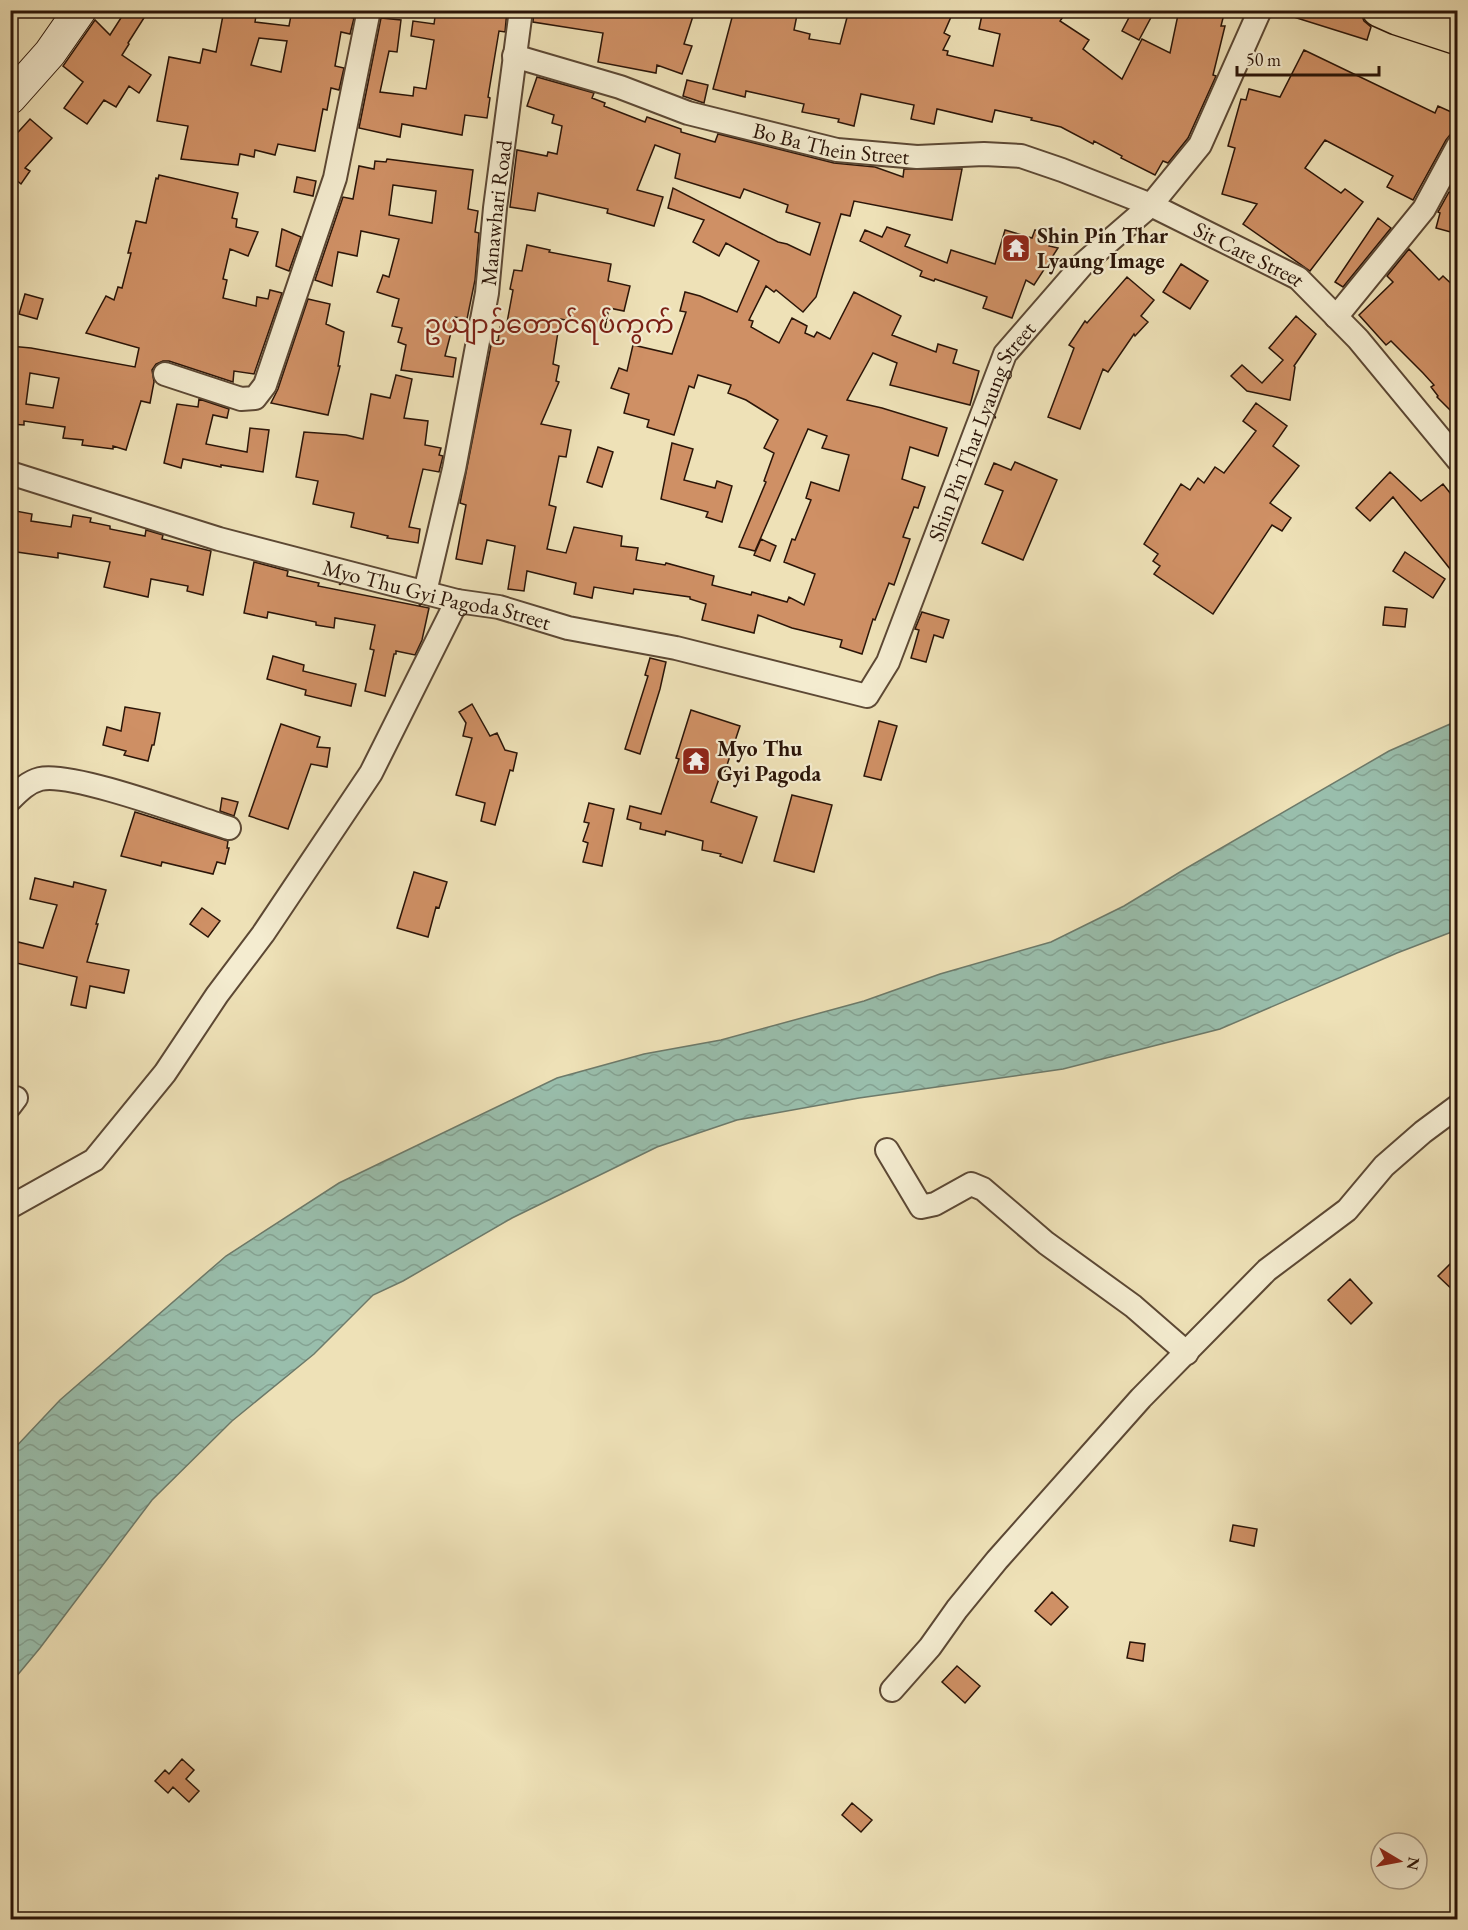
<svg xmlns="http://www.w3.org/2000/svg" width="1468" height="1930" font-family="'EB Garamond','Noto Sans Myanmar',serif">
<style>
.water{fill:url(#water-waves);stroke:#6d7a6a;stroke-width:1.5}
.building{fill:#cf9065;stroke:#2b1508;stroke-width:1.5;fill-rule:evenodd}
.lines{fill:none;stroke-linecap:round;stroke-linejoin:round}
.street-casing{stroke:#5c4834;stroke-width:26}
.secondary-casing{stroke:#2b1508;stroke-width:34}
.primary-casing{stroke:#2b1508;stroke-width:36}
.street{stroke:#f4ecd0;stroke-width:22}
.secondary{stroke:#f4ecd0;stroke-width:32}
.primary{stroke:#eee1b7;stroke-width:33}
.labels{text-anchor:middle;dominant-baseline:central;stroke-width:4.5;stroke-linejoin:round;paint-order:stroke}
.street-label{font-size:22px;fill:#2b1508;stroke:#f4ecd0}
.poi-label{font-size:22px;font-weight:bold;fill:#2b1508;stroke:#f4ecd0;text-anchor:start}
.quarter-label{font-size:26px;fill:#7a1f14;stroke:#f4ecd0}
</style>
<defs>
<pattern id="water-waves" width="16" height="10" patternUnits="userSpaceOnUse" patternTransform="scale(1.5)"><rect width="16" height="10" fill="#99beac"/><path d="M0 5q4-4 8 0t8 0" fill="none" stroke="#84a292"/></pattern>
</defs>
<rect width="100%" height="100%" fill="#eee1b7"/>
<filter id="stains"><feTurbulence type="fractalNoise" baseFrequency=".00333" numOctaves="4"/><feColorMatrix values="0 0 0 0 .2 0 0 0 0 .09 0 0 0 0 .02 0 0 0 .5 -.17"/></filter>
<radialGradient id="worn" r=".72"><stop offset=".6" stop-color="#630" stop-opacity="0"/><stop offset="1" stop-color="#630" stop-opacity=".3"/></radialGradient>
<path class="water" d="M1457,721V930L1397,953L1220,1029L1063,1069L859,1098L737,1120L657,1147L512,1218L403,1281L373,1295L314,1354L232,1421L152,1500L40,1648L11,1683V1452L60,1400L226,1256L339,1183L557,1078L644,1054L721,1040L864,1001L940,974L1051,942L1124,906L1185,869L1389,751Z"/>
<path class="building" d="M126,10H149L128,43L129,44L122,55L151,75L139,93L129,86L116,107L104,100L87,124L64,108L83,82L63,66L95,20L110,35Z
M224,10H257L255,22L289,26L292,10H315L354,18L350,34L341,32L335,66L344,68L339,90L331,88L327,110L323,109L315,151L278,144L275,155L255,150L254,157L240,154L238,165L181,159L188,126L157,121L169,57L200,63L203,49L216,52ZM259,38L287,41L281,72L251,65Z
M436,10H507L505,32L499,31L488,97L490,98L487,118L465,115L462,135L402,124L400,137L359,128L381,18L401,20L397,52L389,51L380,92L413,96L414,87L426,89L434,40L411,36L413,21L434,24Z
M534,10H695L684,44L692,46L682,74L657,65L656,73L598,62L603,33L533,22Z
M734,10H798L794,30L810,34L809,39L840,44L849,10L875,16L876,10H892L915,16L918,10H954L944,33L950,36L943,50L948,51L947,55L993,66L1000,34L979,29L983,10H1068L1060,21L1089,40L1083,49L1122,79L1142,39L1170,53L1179,10H1225L1221,26H1225L1213,75L1216,76L1188,138L1168,163L1163,161L1155,175L1121,158L1122,156L1094,141L1093,144L1061,127L1031,120L1032,118L995,110L992,122L937,109L934,124L911,119L914,105L861,94L854,126L838,122L839,119L802,112L804,104L746,91L745,97L713,89Z
M1133,10H1155L1139,40L1122,31Z
M1285,10H1350L1361,14L1364,21L1371,27L1367,40L1284,14Z
M1304,50L1435,113L1438,106L1458,115V133L1450,135L1446,140L1413,200L1387,187L1393,176L1325,140L1305,168L1341,193L1345,189L1363,202L1310,271L1243,224L1257,204L1222,194L1235,148L1228,146L1241,99L1246,100L1249,89L1280,97Z
M537,77L594,93L592,98L605,103L604,106L645,122L647,117L681,129V132L715,142L718,134L834,163L875,167L903,177L904,169H962L952,220L854,201L850,216L841,214L816,297L803,312L776,290L774,292L766,286L749,320L753,321L751,327L779,343L792,318L807,326L805,333L814,337L817,332L830,339L854,292L901,316L892,335L936,352L938,344L957,350L953,363L979,371L970,405L890,385L897,363L873,353L847,400L882,408L947,428L938,456L910,447L902,479L925,487L918,508L914,507L903,537L910,539L894,585L889,583L875,620L873,619L862,654L840,647L842,640L792,628L758,615L754,633L702,620L706,604L690,599V597L634,589L633,594L594,587L592,598L574,594L576,583L527,571L524,591L508,589L515,546L487,540L482,564L456,559L466,505L460,503L492,340L498,341L500,327L506,328L513,290L510,289L514,270L522,271L527,245L550,250L549,252L611,264L608,281L630,286L624,311L609,308L605,328L560,319L553,364L559,366L556,381L559,382L541,424L571,430L566,457L559,456L549,505L556,507L547,549L566,553L574,527L622,536L621,546L638,548L636,560L665,565L666,563L714,576L712,585L751,595L752,592L787,602L789,597L804,605L815,574L784,562L792,539L795,540L811,500L806,498L811,482L839,491L849,455L822,448L827,436L808,429L755,551L739,547L766,482L764,481L774,453L764,448L778,420L746,400L728,393L731,385L698,375L694,388L689,386L674,435L647,427L649,420L624,413L629,394L611,388L619,368L627,371L633,345L672,354L686,312L680,311L685,292L700,296L737,312L759,261L726,243L719,256L693,242L704,220L668,208L673,188L778,242L787,244L810,255L820,223L786,212L788,205L744,189L740,198L675,178L680,154L655,145L637,190L663,197L654,226L607,213L608,209L538,193L535,211L510,207L517,150L547,156L548,152L557,154L562,126L552,123L554,115L527,106Z
M687,80L708,85L704,103L683,96Z
M30,119L52,138L25,168L30,171L21,184L15,179L10,184V141Z
M387,159L473,170L468,209L478,211L475,232L479,233L475,280L467,319L455,317L445,356L456,358L453,377L401,370L406,345L398,342L402,328L392,326L399,299L377,292L383,275L389,277L399,239L361,231L357,256L338,252L332,286L315,280L343,197L353,199L359,166L374,169L375,161L386,162ZM393,185L436,191L432,223L389,215Z
M159,175L238,193L232,218L237,219L236,227L258,232L248,256L230,249L223,279L227,280L223,298L256,306L257,297L268,299L270,290L282,293L254,374L234,371L233,382L169,361H163L156,364L152,370L154,382L150,403L141,401L126,450L113,446V449L82,445L83,440L63,438L65,427L24,421V425L10,424V346L31,348L135,367L139,348L86,333L106,296L114,300L118,287L122,288L131,253H128L136,221L146,223L156,178L158,179ZM30,373L59,378L53,408L26,404Z
M297,177L316,181L313,196L294,192Z
M1449,192L1458,194V234L1436,228L1440,213L1438,212Z
M1378,218L1391,228L1343,287L1335,282Z
M887,227L910,235L905,246L947,263L951,250L995,264L1005,230L1032,238L1035,230L1052,235L1049,246L1058,248L1034,285L1026,280L1012,318L983,308L987,297L935,279L934,281L920,276L922,271L860,241L865,230L882,237Z
M282,229L301,237L289,271L276,266Z
M1409,249L1439,280L1443,276L1458,290V418L1437,397L1438,396L1431,387L1434,385L1423,373L1391,341L1386,345L1359,315L1393,282L1387,276Z
M1181,264L1208,281L1190,309L1163,292Z
M1127,277L1154,300L1141,316L1148,322L1135,336L1134,334L1108,372L1103,369L1080,429L1048,417L1074,348L1069,345L1085,321L1087,323Z
M25,294L43,299L37,319L19,314Z
M308,299L330,304L326,324L344,332L338,366H340L328,415L271,403L278,389Z
M1296,316L1316,334L1294,366L1295,367L1290,400L1247,391L1231,376L1242,365L1262,383L1283,360L1269,348Z
M396,375L412,379L404,418L428,421L425,445L441,448L439,455L443,456L439,472L423,469L409,527L420,529L418,543L387,538L388,536L351,527L354,513L313,504L318,481L296,477L304,432L346,435L363,439L371,394L390,398Z
M199,399L229,409L227,418L213,415L206,444L247,452L250,428L269,430L263,472L221,465V467L183,459L181,468L164,463L177,404L198,407Z
M1256,403L1287,426L1273,446L1299,466L1270,503L1291,518L1282,531L1272,525L1213,614L1154,574L1160,566L1153,561L1158,554L1144,544L1181,484L1190,490L1198,478L1204,483L1215,467L1224,473L1256,431L1243,421Z
M672,443L693,449L684,480L715,488L717,481L732,486L722,522L706,517L708,512L661,499Z
M598,447L613,452L602,487L587,482Z
M1015,462L1057,480L1023,560L982,543L1003,491L985,484L994,463L1011,470Z
M1390,472L1421,501L1443,484L1458,503V579L1393,497L1370,521L1356,508Z
M10,510L32,514L31,521L71,527L73,515L91,518L90,522L110,526V529L145,536L146,530L163,535L162,539L211,551L203,595L187,591L188,586L151,579L148,597L104,587L110,562L58,553V558L10,551Z
M761,539L776,546L770,561L754,555Z
M1405,552L1445,579L1433,598L1393,571Z
M254,562L288,571L287,576L319,583L318,586L429,608L422,640L415,655L396,651V654H394L385,696L365,691L374,650L370,649L375,625L335,618L334,628L316,625V622L268,612L267,618L244,613Z
M1385,607L1407,609L1405,627L1383,625Z
M922,612L949,620L943,638L934,635L926,662L911,658L919,630L915,629Z
M273,656L304,665L303,671L356,684L351,706L305,695L306,690L267,679Z
M650,658L666,662L660,689L640,754L625,749L648,676L645,675Z
M472,704L490,736L497,733L505,750L517,753L513,771L510,770L495,825L481,821L485,803L456,795L472,738L463,736L466,723L459,712Z
M125,707L160,713L154,745H152L148,761L124,755L126,751L103,745L107,727L121,731Z
M691,710L740,726L724,774L721,773L711,802L757,817L742,863L720,856L721,854L702,850L703,841L666,831L665,835L640,829L641,823L627,819L630,806L661,814L679,759L676,758Z
M879,721L897,726L881,780L864,776Z
M281,724L320,737L317,747L330,748L327,767L311,764L288,829L249,816Z
M792,795L832,805L814,872L774,861Z
M222,798L238,802L234,816L220,811Z
M589,803L614,809L602,866L583,862L588,843L583,841L589,823L584,822Z
M135,812L228,841L227,848H229L225,864L217,862L213,874L162,862L161,866L121,856Z
M414,872L447,882L439,908L436,907L428,937L397,928Z
M35,878L73,887L74,882L106,890L96,924H98L87,962L129,970L124,993L90,986L86,1008L71,1005L77,977L12,962L18,942L43,948L57,905L30,899Z
M202,908L220,921L208,937L190,924Z
M1458,1256V1295L1438,1276Z
M1350,1279L1372,1303L1351,1324L1328,1300Z
M1233,1525L1257,1529L1254,1546L1230,1541Z
M1052,1592L1068,1607L1051,1625L1035,1611Z
M1130,1642L1145,1644L1143,1661L1127,1658Z
M957,1666L980,1686L965,1703L942,1682Z
M182,1759L194,1770L186,1779L199,1791L189,1802L173,1787L168,1793L155,1781L165,1770L169,1774Z
M852,1803L872,1820L861,1832L842,1815Z"/>
<g class="lines">
<g class="street-casing">
<g id="street">
<path id="s1" d="M514,56L620,87L688,113L837,150L917,157L984,154L1021,156L1062,170L1151,205L1298,278L1358,339L1458,460"/>
<path d="M1336,317L1424,209L1458,146"/>
<path d="M165,374L241,399L255,398L265,385L335,178L369,10"/>
<path id="s2" d="M10,473L219,539L457,601L499,607L568,628L676,648L867,696L888,662L1005,354L1084,263L1151,205L1200,145L1260,10"/>
<path id="s3" d="M425,592L454,469L487,293L495,208L521,10"/>
<path d="M10,800C19,791 28,782 40,779C71,771 193,817 229,828"/>
<path d="M10,1106L16,1098"/>
<path d="M887,1150L921,1207L935,1204L971,1184L983,1189L1046,1243L1133,1306L1187,1353"/>
<path d="M10,1207L94,1160L165,1073L217,995L263,934L371,773L457,601"/>
<path d="M892,1690L930,1647L957,1609L997,1560L1141,1398L1267,1270L1347,1210L1384,1166L1423,1132L1458,1106"/>
</g>
</g>
<g class="secondary-casing">
<path id="secondary" d="M10,98L50,53L80,10"/>
</g>
<g class="primary-casing">
<path id="primary" d="M1379,10L1397,18L1458,38"/>
</g>
<use href="#street" class="street"/>
<use href="#secondary" class="secondary"/>
<use href="#primary" class="primary"/>
</g>
<defs>
<g id="temple-square" transform="scale(1.5)"><rect x="-9" y="-9" width="18" height="18" rx="4" fill="#8f2418" stroke="#f4ecd0"/><path d="M0-6L5-2H3V0L6.5 2.5H4V6H1.5V3h-3V6H-4V2.5H-6.5L-3 0V-2H-5Z" fill="#fff"/></g>
</defs>
<g fill-rule="evenodd">
<use href="#temple-square" x="1016" y="248"/>
<use href="#temple-square" x="696" y="761"/>
</g>
<g class="labels">
<g class="street-label">
<text stroke="none"><textPath href="#s1" startOffset="330">Bo Ba Thein Street</textPath></text>
<text stroke="none"><textPath href="#s3" startOffset="386">Manawhari Road</textPath></text>
<text stroke="none"><textPath href="#s1" startOffset="770">Sit Care Street</textPath></text>
<text stroke="none"><textPath href="#s2" startOffset="1176">Shin Pin Thar Lyaung Street</textPath></text>
<text stroke="none"><textPath href="#s2" startOffset="444">Myo Thu Gyi Pagoda Street</textPath></text>
</g>
<g class="poi-label">
<text x="1037" y="235">Shin Pin Thar<tspan x="1037" dy="25">Lyaung Image</tspan></text>
<text x="717" y="748">Myo Thu<tspan x="717" dy="25">Gyi Pagoda</tspan></text>
</g>
<g class="quarter-label">
<text x="549" y="324">ဥယျာဉ်တောင်ရပ်ကွက်</text>
</g>
</g>
<rect width="1468" height="1930" fill="none" stroke="#eee1b7" stroke-width="36"/>
<rect x="12" y="12" width="1444" height="1906" fill="none" stroke="#2b1508" stroke-width="3"/>
<rect x="18" y="18" width="1432" height="1894" fill="none" stroke="#2b1508" stroke-width="1.5"/>
<g transform="translate(1399 1861) rotate(100)"><circle r="28" fill="#f4ecd0" stroke="#a49680" stroke-width="1.5"/>
<path d="M0-4.5L10 22L0 15L-10 22Z" fill="#8f2418"/>
<text y="-9" font-size="16" font-weight="bold" text-anchor="middle" fill="#2b1508">N</text>
</g>
<path d="M1237 66v9h142v-9" fill="none" stroke="#2b1508" stroke-width="3"/>
<text x="1246" y="66" font-size="18" fill="#2b1508" stroke="#f4ecd0" stroke-width="4.5" paint-order="stroke">50 m</text>
<rect width="100%" height="100%" filter="url(#stains)"/>
<rect width="100%" height="100%" fill="url(#worn)"/>
</svg>
